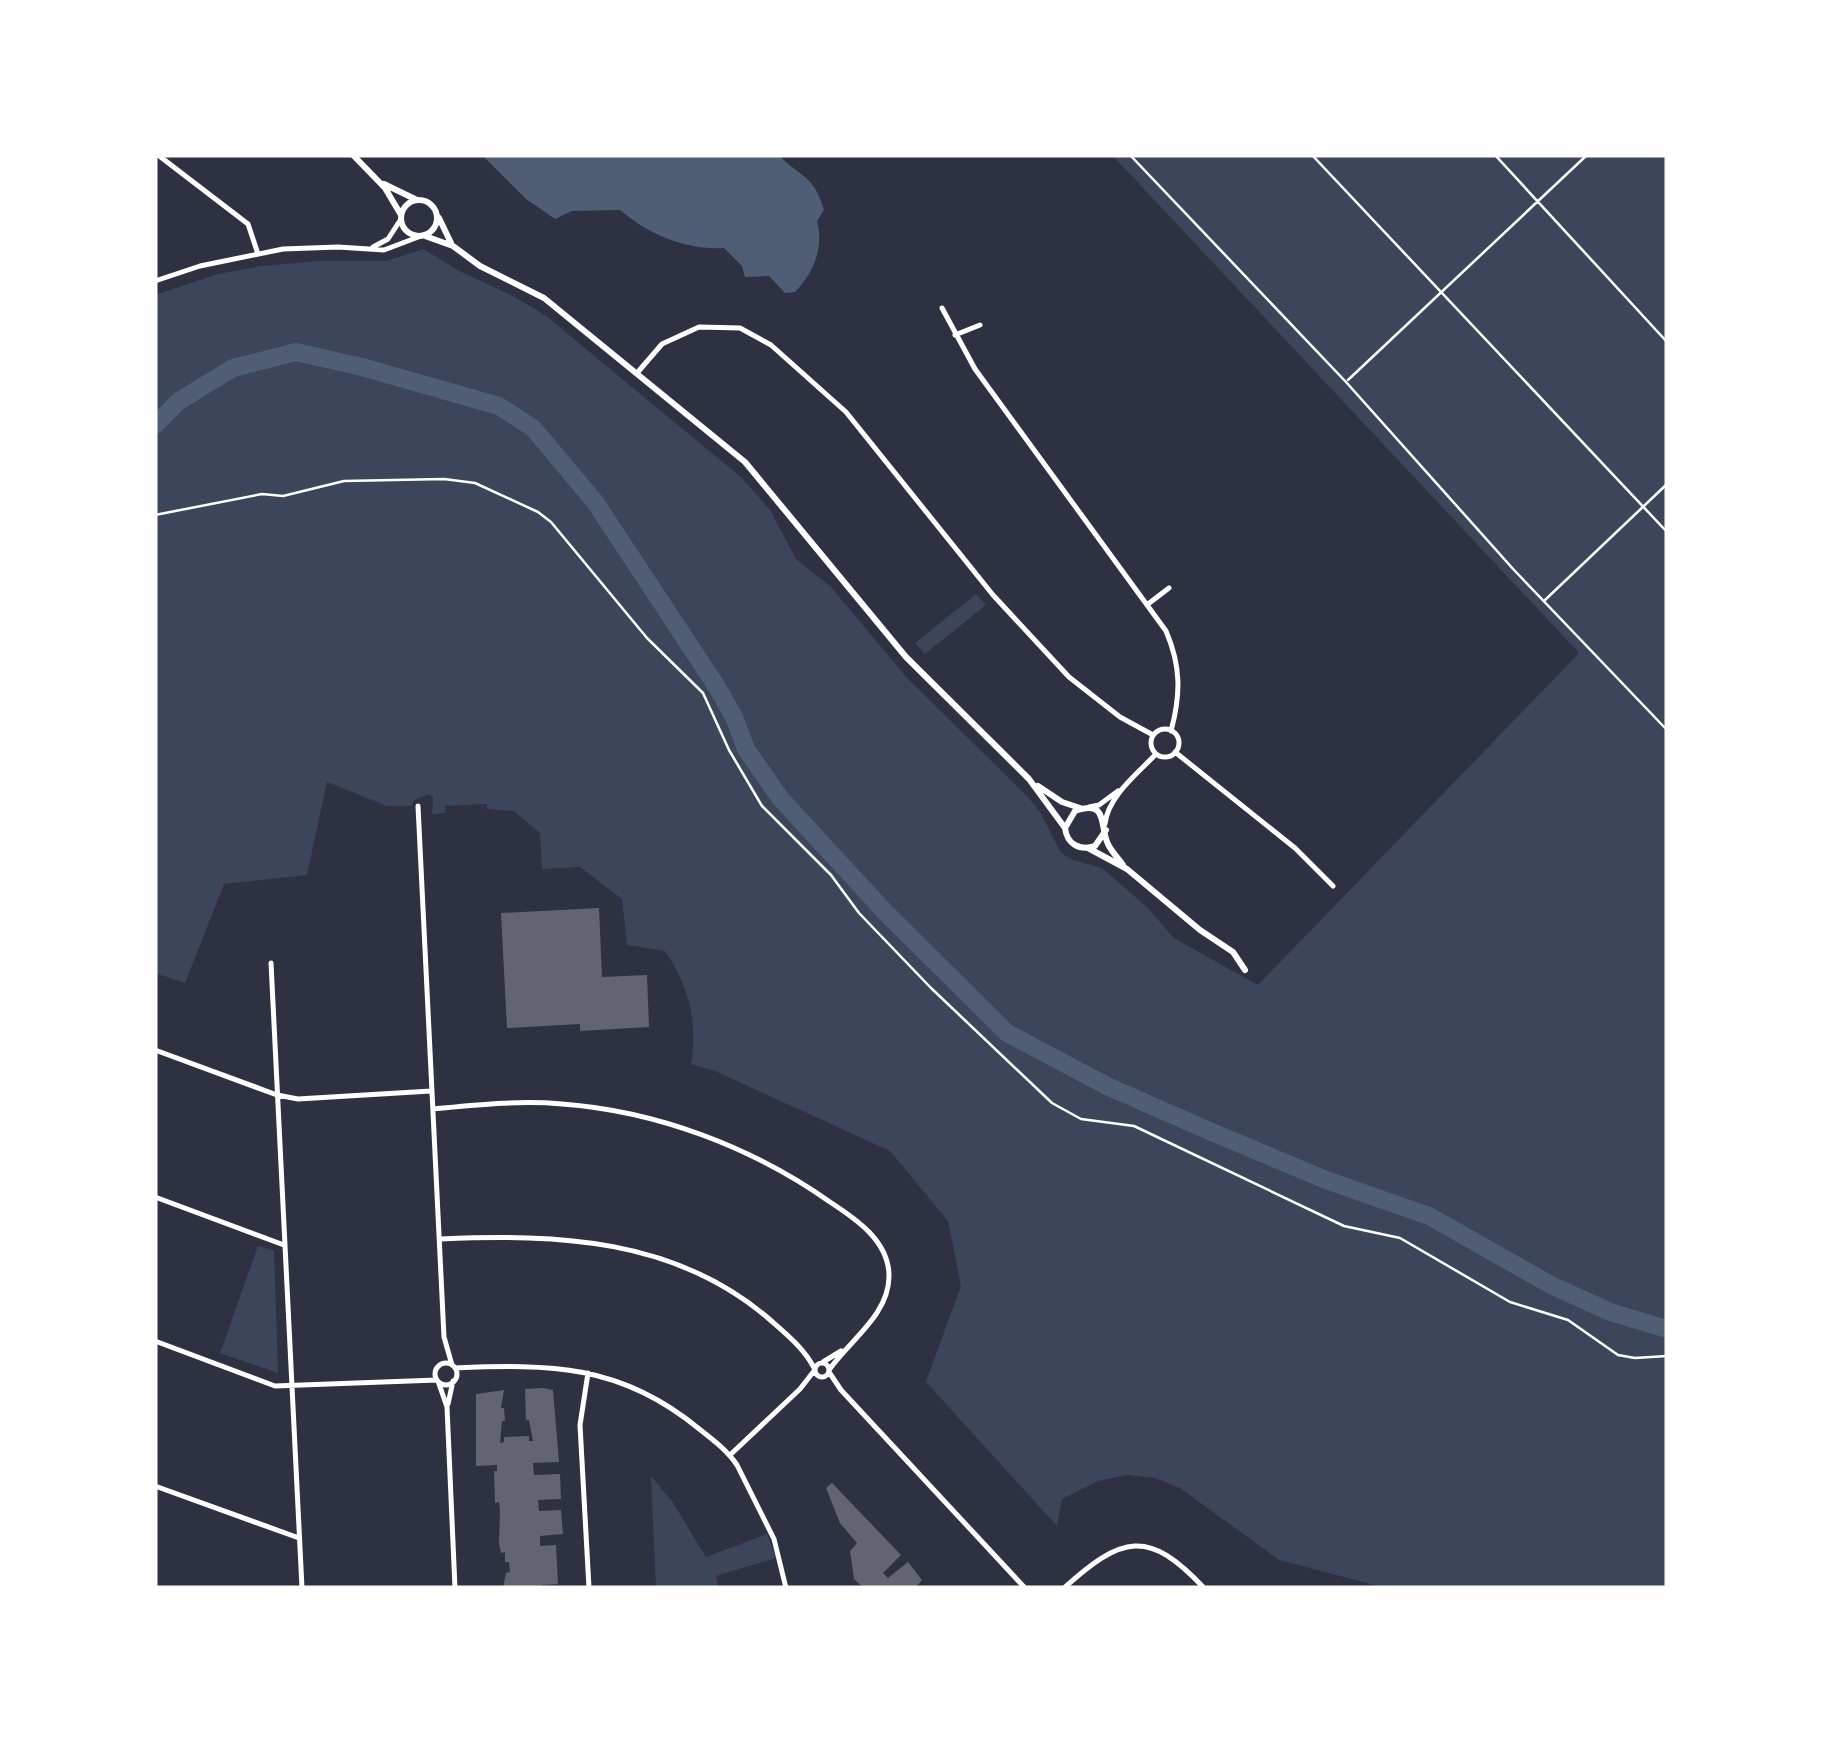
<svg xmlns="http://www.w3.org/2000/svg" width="1822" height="1743" font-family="Quicksand,sans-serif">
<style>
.green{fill:#3c4559}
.water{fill:#4f5d75}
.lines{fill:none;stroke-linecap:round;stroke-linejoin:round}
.river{stroke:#4f5d75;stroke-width:18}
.building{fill:#626471}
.path{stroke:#fff;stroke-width:2.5}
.minor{stroke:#fff;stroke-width:5}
.tertiary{stroke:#fff;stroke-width:6}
</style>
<rect width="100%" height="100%" fill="#2d3142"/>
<path class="green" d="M1112,155H1667V1588H1386L1279,1560L1180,1488L1155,1478L1127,1475L1098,1481L1062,1499L1057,1526L926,1382L961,1286L948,1221L890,1151L715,1071L691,1064C698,1022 689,986 665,951L627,945L622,899L580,867L542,869L540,833L514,811L487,809V804L445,806V813L432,814L433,798L430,794L414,800L411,806H387L327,782L307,875L224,884L185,983L155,973V295L218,274L261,266L317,261H386L424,249L457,270L513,296L545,315L742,478L770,510L796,559L830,586L907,678L1028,797L1040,812L1061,853L1073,860L1102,868L1147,907L1174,938L1258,985L1579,653Z
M976,594L986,605L925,654L915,643Z
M258,1246L274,1250L278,1373L220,1353Z
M651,1476L672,1501L706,1557L767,1534L776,1558L716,1576L718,1588H656Z"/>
<path class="water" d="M482,155H779C799,177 814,174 824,210L817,221C824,248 814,272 795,292L785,293L769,276L745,277L742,266L724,248C685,250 650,235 620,210L572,211L555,219L526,199Z"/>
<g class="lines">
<path class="river" d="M155,425L179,401L233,368L296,352L362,367L499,406L533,428L595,502L717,687L734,717L746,749L780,798L886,913L1007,1033L1107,1086L1207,1130L1326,1180L1429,1216L1551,1285L1610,1312L1667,1329"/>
</g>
<path class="building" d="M599,908L602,977L647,975L649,1027L580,1031V1024L507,1028L501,913Z
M543,1388L553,1390L559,1462L533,1463L534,1475L560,1474L561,1499L538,1500L539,1511L561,1510L563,1534L540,1536V1546L556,1545L558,1584L542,1585V1588H503L506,1573L510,1572L509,1562H505V1552L501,1553L499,1543L500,1510L499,1502L495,1503L494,1471H497V1465L476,1466V1394L504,1390L501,1408H504L505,1421H502L500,1443L504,1442V1437L529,1436V1441H533L529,1420H526L525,1389Z
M832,1483L901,1555L883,1573L888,1578L908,1562L922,1580L915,1588H864L854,1579L850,1551L857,1543L840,1523L826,1488Z"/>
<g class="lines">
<path class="path" d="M1130,155L1346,382L1514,570L1667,730
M1312,155L1667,532
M1495,155L1667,342
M1348,380L1587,155
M155,515L262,494L283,496L344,481L444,479L475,483L538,512L551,522L647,638L703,693L729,750L762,806L831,875L859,913L931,988L1052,1103L1081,1119L1134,1126L1344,1226L1400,1238L1510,1302L1568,1320L1618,1355L1635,1358L1667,1356
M1545,600L1667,484"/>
<path class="minor" d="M158,155L248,224L258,254
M373,247L388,239L401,219
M155,281L200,266L283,249L338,247L384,250L421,236
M942,308L975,369L1166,631C1181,666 1181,694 1171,731
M955,335L980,325
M637,373L662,344L699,327L740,328L771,345L846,412L993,595L1069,677L1120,717L1153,735
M1148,604L1169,588
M1151 743a14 14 0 1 1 28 0a14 14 0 1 1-28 0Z
M1175,752L1295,848L1333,886
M418,806L444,1337L452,1365
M1089,807L1099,805L1118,791
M1105,824C1108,796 1138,773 1156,754
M271,963L302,1588
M155,1050L277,1095L298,1099L431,1091
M433,1109C475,1105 519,1100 562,1104C657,1111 752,1147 830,1202C856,1219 889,1241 889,1276C889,1315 850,1340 829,1370
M155,1197L284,1245
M441,1239C558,1234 674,1238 768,1318C785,1333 804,1348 814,1368
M155,1341L275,1386L437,1380
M823,1362L841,1351
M815 1370a7 7 0 1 1 14 0a7 7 0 1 1-14 0Z
M435 1374a11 11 0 1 1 22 0a11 11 0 1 1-22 0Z
M455,1368C550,1364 620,1364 698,1428C712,1439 727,1450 737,1465L774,1539L786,1588
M829,1372L841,1390L1025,1588
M588,1373L580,1425L589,1588
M438,1381L447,1407L455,1588
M448,1404L453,1381
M730,1455L800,1389L814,1371
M155,1486L299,1538
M1064,1588C1122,1536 1148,1528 1204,1588"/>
<path class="tertiary" d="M353,155L385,188L401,215
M384,184L417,200
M401 218a18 18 0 1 1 36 0a18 18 0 1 1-36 0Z
M439,218L451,243
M425,236L453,246L480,266L544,298L745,462L906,657L1029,779L1065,828
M1038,786L1062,802L1080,808
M1106,830L1095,846C1079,851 1067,844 1065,828L1075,811C1109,799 1099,826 1108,844C1111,851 1118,858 1123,865
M1088,848L1127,869L1200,930L1233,952L1245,970"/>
</g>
<rect width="1822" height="1743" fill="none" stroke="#ffffff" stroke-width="315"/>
</svg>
